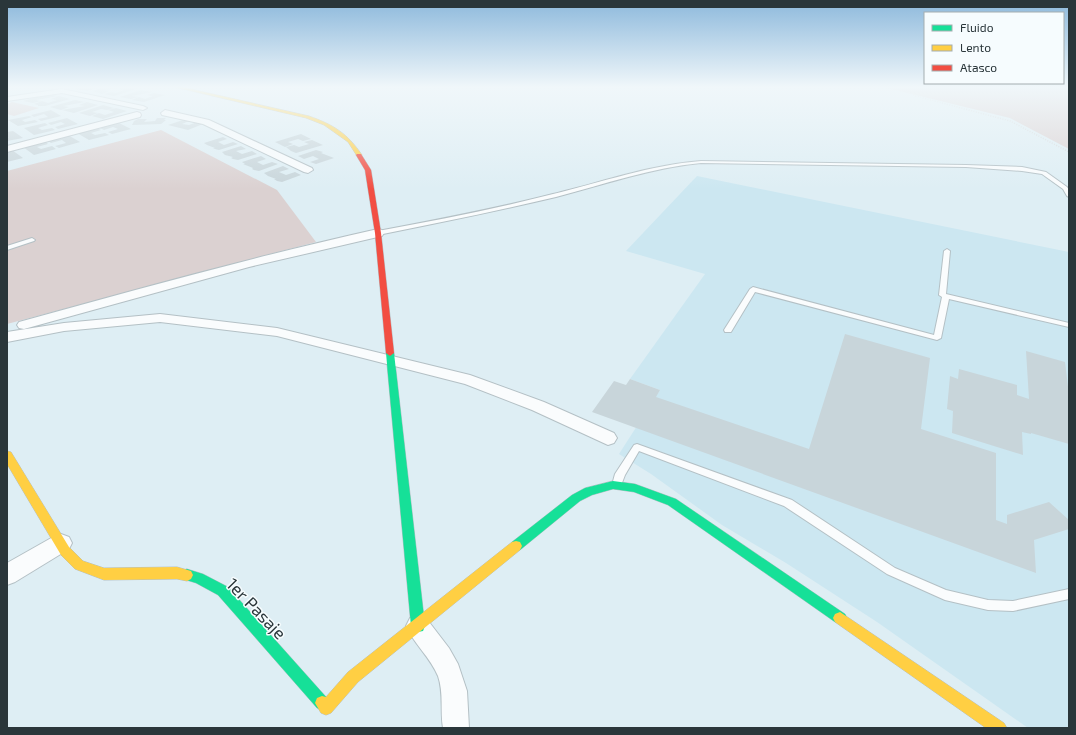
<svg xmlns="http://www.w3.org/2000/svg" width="1076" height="735" font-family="'Exo 2',sans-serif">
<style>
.built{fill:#cce7f1}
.green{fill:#dbd1d1}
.building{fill:#c8d5da}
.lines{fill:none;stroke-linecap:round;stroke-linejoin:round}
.lane-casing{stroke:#b4c0c5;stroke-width:2}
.street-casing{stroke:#b4c0c5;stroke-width:2}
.fast-casing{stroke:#b4c0c5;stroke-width:1}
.slow-casing{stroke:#b4c0c5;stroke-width:1}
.jam-casing{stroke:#b4c0c5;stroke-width:1}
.path{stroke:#d6dadb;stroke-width:1.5;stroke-dasharray:1 1.5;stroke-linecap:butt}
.lane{fill:#fafcfd;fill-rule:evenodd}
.street{fill:#fafcfd;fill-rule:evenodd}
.fast{fill:#16e098;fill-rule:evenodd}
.slow{fill:#ffcf43;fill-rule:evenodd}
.jam{fill:#f24e42;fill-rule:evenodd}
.labels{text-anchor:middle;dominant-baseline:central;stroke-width:3;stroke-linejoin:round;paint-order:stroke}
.near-street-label{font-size:17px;fill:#2a363a;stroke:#f6fcfe}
</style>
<rect width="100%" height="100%" fill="#deeef4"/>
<path class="built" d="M697,176L1069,252V728H1028L877,622L786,563L722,525L651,474L619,454L660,390L630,379L705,274L626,251Z"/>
<path class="green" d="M879,86H1069V149L1010,118Z
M12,102L39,108L14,116L7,114V104Z
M161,130L277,190L316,242L7,324V171Z"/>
<path class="building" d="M95,86H102L87,91L76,89Z
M109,86L124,87L104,90L109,91L102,94L92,91Z
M126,87L136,89L114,96L104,94L111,92L116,93L124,90L119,89Z
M141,90L153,92L132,96L138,97L131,99L120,97Z
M154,93L165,95L144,102L132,100L139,97L145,99L153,96L147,95Z
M47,94L58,96L36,100L41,101L33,103L23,101Z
M59,96L70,99L45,106H38V105L34,104L42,101L48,103L57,100L51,99Z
M75,100L85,102L63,106L69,107L61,110L50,107Z
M87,102L98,105L74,113L62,110L85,106L79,105Z
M103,105L114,108L107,110L101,109L92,112L98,113L90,116L79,113Z
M116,108L127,111L103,119L92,116L99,113L105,115L114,112L108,110Z
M51,110L61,116L41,121L38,119L48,117L44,114L34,117L31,115Z
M29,116L32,117L22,120L25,122L35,120L38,122L18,126L8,120Z
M67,118L78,124L58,129L55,127L65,124L61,122L51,125L48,123Z
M157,118H166L164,120H166L161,124L132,125L134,121L138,119H147L144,122L155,121Z
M183,120L189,121L182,124L189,125L197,122L203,124L188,130L168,125Z
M45,123L48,125L38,128L42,130L52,128L55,130L34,135L24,128Z
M119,123L131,129L112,134L108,132L118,129L113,127L104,130L100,128Z
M97,128L101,130L91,133L95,135L105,133L109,135L89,140L77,133Z
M13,131L16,133L23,138L7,141V138H9L7,137V132Z
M301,134L311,139L303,141L298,139L288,142L293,144L285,147L275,142Z
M68,135L80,142L59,148L55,146L66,143L62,140L51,143L48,141Z
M223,137L227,139L218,142L224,145L233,142L238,144L219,150L215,149L213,148H215L207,145L204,143Z
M312,140L323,145L296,153L291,151L286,147L294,145L299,147L309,144L304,142Z
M45,141L48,144L37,147L41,149L52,146L56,149L34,155L23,147Z
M241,146L246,149L236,151L242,154L252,151L257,154L238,160L233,159L231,158L233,157L225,155L222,152Z
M12,150L23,158L7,162L8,158L7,152Z
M316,150L323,152L321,153L334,158L316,164L310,162L319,159L313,156L304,159L298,156Z
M261,156L266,159L257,162L263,165L272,162L278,164L259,171L254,170L252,169L253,168L243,164H245L242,162Z
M283,166L289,169L279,172L286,175L295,172L301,175L282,182L277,181L274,179H276L268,176L264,173Z
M845,334L930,358L921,429L996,453V520L1007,524V515L1049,502L1069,520V529L1034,540L1036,573L592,412L614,381L626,385L630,379L660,390L656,397L809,449Z
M1026,351L1065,362L1069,395V444L1031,433V434L1022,432L1023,455L952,433L953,411L947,409L950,376L958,379L959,369L1017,385V395L1029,399Z"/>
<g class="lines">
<g class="lane-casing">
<path id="lane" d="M701,161L966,165L1022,167L1046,172L1067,187L1069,190V197L1067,196L1063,189L1042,174L1022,171L966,167L701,163C651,168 605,184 556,197C497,211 438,223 378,235L375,233L378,231C437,220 495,209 553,194C603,182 650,165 701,161Z
M32,238L35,240L34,241L7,250V246Z
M947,249L950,251L946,294L1069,323V327L949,299L941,338L937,340L755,292L731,332H725L724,330L750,289L753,287L934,335L942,297L939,295L944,251Z
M637,444L792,500L895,568L946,590L988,600L1013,601L1069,589V599L1013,611L988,610L945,600L887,574L784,506L639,451L625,475L620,488L617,489L614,488L612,485L615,474L634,445Z"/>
</g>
<g class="street-casing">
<path id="street" d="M62,89L143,106L147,108L143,110L62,93L7,101V97Z
M165,110L209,120L312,168L313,170L308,173L304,172L203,124L162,115L161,113Z
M137,112L140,113L141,115L140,117L7,152V146Z
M378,229L382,230L384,233L382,236L249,267L24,329L19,328L17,325L19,322C138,289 257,256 378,229Z
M160,314L277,328L470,375L544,402L614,433L617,438L614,443L608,445L532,410L465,384L277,336L160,322L64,331L7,342V332L64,323Z
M61,534L69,537L72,543L69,549L15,582L7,585V563L53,537Z
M418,615L426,618L449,648L458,664L467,691L469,728H443C440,711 444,693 438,676C430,657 414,644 406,626L410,618Z"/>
</g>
<g class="fast-casing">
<path id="fast" d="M390,350L394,353L425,626L423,631L418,632L413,631L411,626L386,353Z
M613,481L635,484L676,499L845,614L847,618L845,622L840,624L835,622L668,505L634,492L613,489L592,495L580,501L520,550L516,551L512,550L510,546L512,542L572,495L585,488Z
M187,569L203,574L228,587L327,698L329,703L327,708L322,710L317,708L218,595L196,583L183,579L181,575L183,571Z"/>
</g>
<g class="slow-casing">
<path id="slow" d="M170,86H178L309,116C334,125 347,133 362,155L357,156L348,142L324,125L306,118Z
M7,451L11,452L69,547L83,561L104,568L177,567L191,571L193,575L191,579L187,581L177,579L104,580L75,569L61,555L7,464Z
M516,541L520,542L522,546L520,550L358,682L331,713L326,715L321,713L315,703L317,698L322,696L326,697L348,672L512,542Z
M840,612L1004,723L1007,728H986L835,622L833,618L835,614Z"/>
</g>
<g class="jam-casing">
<path id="jam" d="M357,154H361L371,170L381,233L394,353L390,356L386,353L375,233L365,170L356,155Z"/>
</g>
<path class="path" d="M898,86L916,96L1010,121L1069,152"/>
<use href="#lane" class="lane"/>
<use href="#street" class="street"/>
<use href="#fast" class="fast"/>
<use href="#slow" class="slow"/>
<use href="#jam" class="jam"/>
</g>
<linearGradient id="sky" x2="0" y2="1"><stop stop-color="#8db9dc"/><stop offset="0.46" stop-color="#f0f7fa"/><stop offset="1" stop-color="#f0f7fa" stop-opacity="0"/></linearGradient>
<rect width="1076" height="189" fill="url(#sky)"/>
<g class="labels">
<g class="near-street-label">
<text transform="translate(257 608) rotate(46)">1er Pasaje</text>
</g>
</g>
<rect width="1076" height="735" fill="none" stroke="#2a363a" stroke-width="16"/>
<rect x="924" y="12" width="140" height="72" fill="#f6fcfe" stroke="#a4adb0"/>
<rect x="932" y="25" width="20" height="6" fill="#16e098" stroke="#a4adb0"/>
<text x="960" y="32" font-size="12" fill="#2a363a">Fluido</text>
<rect x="932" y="45" width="20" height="6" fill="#ffcf43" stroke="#a4adb0"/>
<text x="960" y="52" font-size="12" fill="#2a363a">Lento</text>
<rect x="932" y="65" width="20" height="6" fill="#f24e42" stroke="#a4adb0"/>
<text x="960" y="72" font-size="12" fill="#2a363a">Atasco</text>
</svg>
